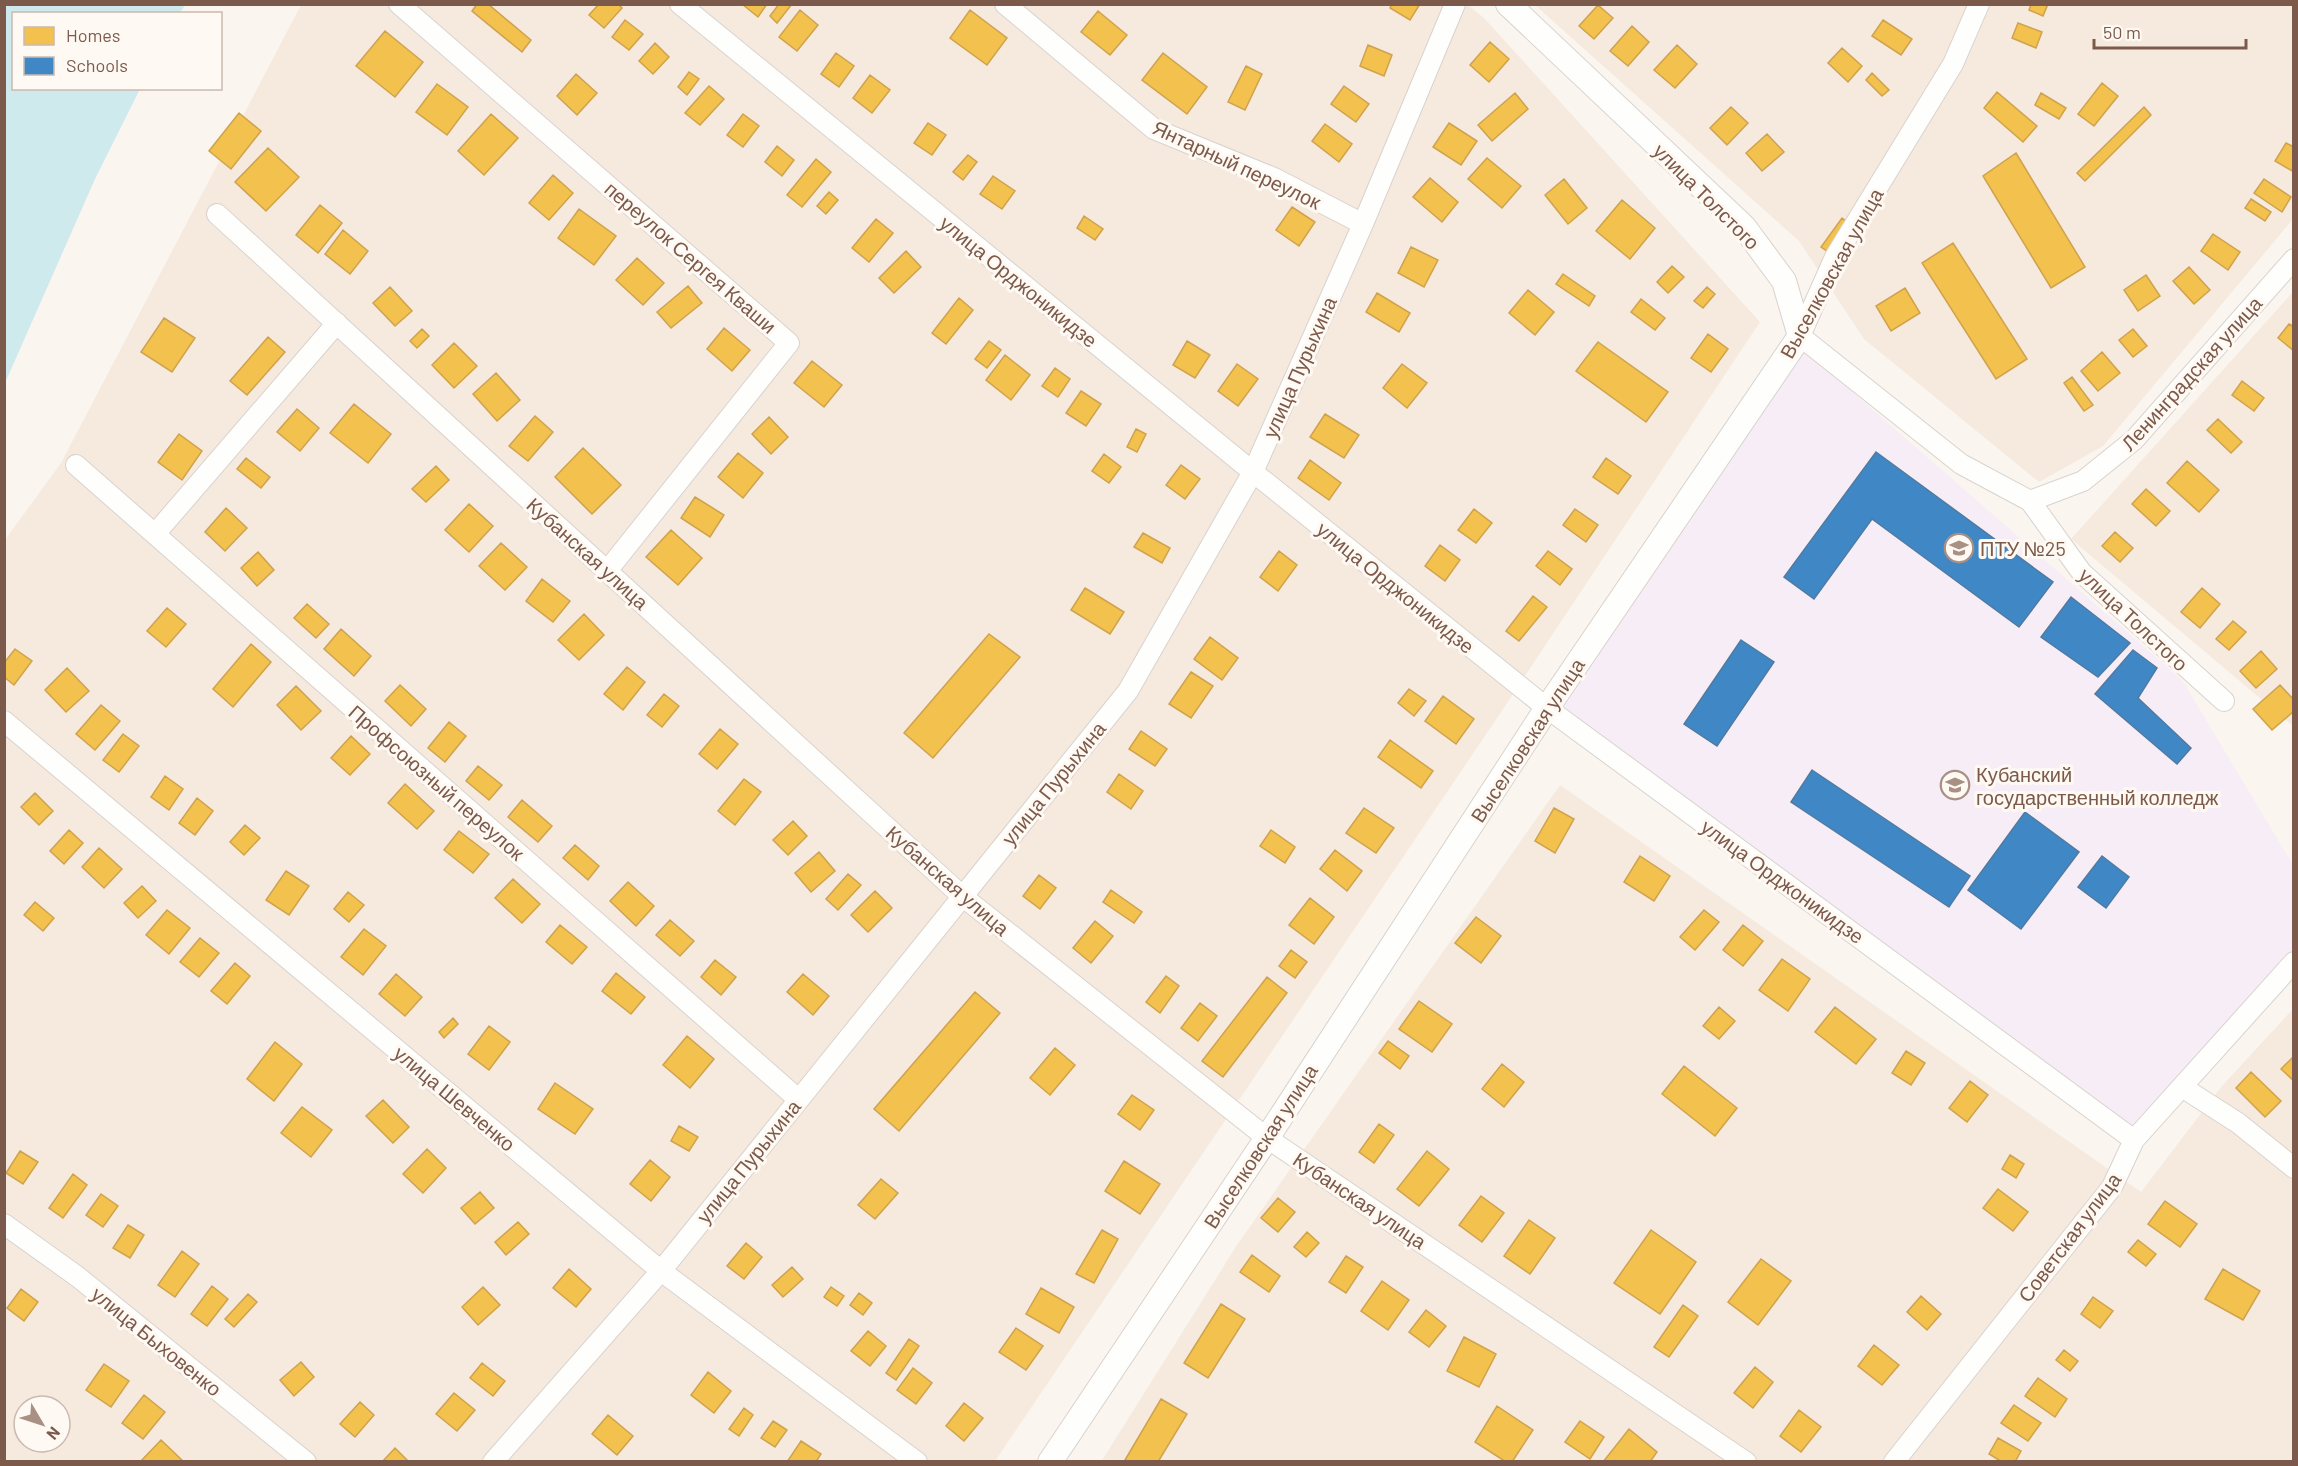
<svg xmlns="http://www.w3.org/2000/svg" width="2298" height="1466" font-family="Barlow,sans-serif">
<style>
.residential{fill:#f6eadf;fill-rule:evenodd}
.education{fill:#f6edf6}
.water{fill:#cfeaec}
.homes{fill:#f2c14e;stroke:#cfa24d;stroke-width:1.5}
.schools{fill:#3f88c5;stroke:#517aa0;stroke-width:1.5}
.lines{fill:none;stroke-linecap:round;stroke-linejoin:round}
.minor-casing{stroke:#d9d2cd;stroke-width:22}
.tertiary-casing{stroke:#d9d2cd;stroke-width:26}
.minor{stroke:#fefefd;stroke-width:20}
.tertiary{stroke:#fefefd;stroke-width:24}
.labels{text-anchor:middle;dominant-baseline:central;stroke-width:6;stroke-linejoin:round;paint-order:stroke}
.street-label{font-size:20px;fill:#7c5a4b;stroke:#fff9f3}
.poi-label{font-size:20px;fill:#7c5a4b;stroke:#fff9f3;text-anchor:start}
</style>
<rect width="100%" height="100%" fill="#faf5ef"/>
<path class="residential" d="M301,5H1468L1484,18L1760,322L1497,718L995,1461L5,1462V540L61,463ZM24,1406H60V1442H24Z
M1535,5H2293V219L2103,446L2039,482L1864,339L1799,241Z
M2293,292V726L2071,539Z
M1560,785L2141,1192L2222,1086L2293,1009V1461L1101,1462L1237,1245Z"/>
<path class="education" d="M1801,347L2182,680L2293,865V952L2246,1016L2133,1135L1557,706Z"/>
<path class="water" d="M5,4L185,5L180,13L14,14V88L140,89L95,179L5,383Z"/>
<path class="homes" d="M477,4H488L531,40L522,52L472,11Z
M599,4H618L622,8L604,28L589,15Z
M742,4H767L758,17Z
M779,4H792L777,23L770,16Z
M1392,4H1420L1410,20L1390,8Z
M2031,4H2048L2043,16L2029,10Z
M1598,5L1613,18L1594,39L1579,26Z
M800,10L818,25L797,51L779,37Z
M970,10L1007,38L987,65L950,38Z
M1098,11L1127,35L1110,55L1081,32Z
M625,20L643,34L629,50L612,37Z
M1883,20L1912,39L1901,55L1872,36Z
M2018,23L2042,32L2036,48L2012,38Z
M1632,26L1649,42L1628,66L1610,51Z
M385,31L423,62L395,97L356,66Z
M1490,42L1509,59L1489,82L1470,65Z
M655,43L669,57L653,74L639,61Z
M1368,45L1392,55L1384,76L1360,66Z
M1677,45L1697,64L1675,88L1654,70Z
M1842,48L1862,66L1848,82L1828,63Z
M836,53L854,66L839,87L821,74Z
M1163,53L1207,87L1187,114L1142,80Z
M1246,66L1262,74L1245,110L1228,102Z
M689,72L699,79L687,95L678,87Z
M1872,73L1889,90L1882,96L1866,80Z
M576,74L597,93L577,115L557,96Z
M870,75L890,90L872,113L853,98Z
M2102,83L2118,96L2094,126L2078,114Z
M437,84L468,107L447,135L416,112Z
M709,86L724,99L700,125L685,113Z
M1344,86L1369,104L1356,122L1331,104Z
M1997,92L2037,126L2023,142L1984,108Z
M1515,93L1528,109L1492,141L1478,125Z
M2041,93L2066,108L2059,119L2035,105Z
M1731,107L1748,123L1727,145L1710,128Z
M2144,107L2151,115L2085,181L2077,173Z
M239,113L261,131L231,169L209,151Z
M491,114L518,138L484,175L458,151Z
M743,114L759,126L743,147L727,135Z
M928,123L946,135L932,155L914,143Z
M1449,123L1477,141L1461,165L1433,147Z
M1325,124L1352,144L1339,162L1312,141Z
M1767,134L1784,152L1762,171L1746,153Z
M2286,143L2294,147V172L2275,161Z
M777,146L794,160L782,176L765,162Z
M268,148L299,177L266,211L235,182Z
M2016,153L2085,267L2051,288L1983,176Z
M968,155L977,162L963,180L953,172Z
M1487,158L1521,186L1502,208L1468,179Z
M816,159L831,172L802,207L787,195Z
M553,175L573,193L549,220L529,203Z
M993,176L1015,191L1002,209L980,194Z
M1430,178L1458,202L1442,222L1413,197Z
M1564,179L1587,208L1568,224L1545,195Z
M2264,179L2291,197L2282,212L2254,193Z
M829,192L838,200L826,214L817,206Z
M2251,199L2271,212L2265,221L2245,208Z
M1622,200L1655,228L1630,259L1596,231Z
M320,205L342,223L318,253L296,235Z
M1292,207L1315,222L1299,246L1276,230Z
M579,209L616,236L594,265L558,238Z
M1084,216L1103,229L1095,240L1077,228Z
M1842,218L1851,225L1830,253L1821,247Z
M876,219L893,233L869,262L852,248Z
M343,230L368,251L350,274L325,254Z
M2213,234L2240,252L2228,270L2201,251Z
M1953,243L2027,359L1996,379L1922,263Z
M1411,247L1438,260L1424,287L1398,273Z
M906,251L921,267L894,293L879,278Z
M637,258L664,283L643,305L616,280Z
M1672,266L1684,277L1668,293L1657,282Z
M2189,267L2210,290L2194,304L2173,281Z
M1563,274L1595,296L1589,306L1556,284Z
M2146,275L2160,296L2138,311L2124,290Z
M688,286L702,303L671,328L657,312Z
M390,287L412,311L395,326L373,303Z
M1707,287L1715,294L1703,308L1694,301Z
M1905,288L1920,313L1891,331L1876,306Z
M1528,290L1554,312L1535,335L1509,313Z
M1377,293L1410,313L1399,332L1366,312Z
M959,298L973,310L946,344L932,333Z
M1641,299L1665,318L1655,330L1631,312Z
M164,318L195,338L172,372L141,352Z
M2289,324L2294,327V351L2278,338Z
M724,328L750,350L732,371L707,349Z
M422,329L429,336L417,348L410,341Z
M2133,329L2147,346L2133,357L2119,340Z
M1708,334L1728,349L1711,372L1691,358Z
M268,337L285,352L247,395L230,381Z
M989,341L1001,350L987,368L975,359Z
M1187,341L1210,355L1195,378L1173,365Z
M1598,342L1668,392L1646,422L1576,371Z
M454,343L477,366L454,388L432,365Z
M2102,352L2120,373L2098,391L2081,371Z
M1005,355L1030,375L1011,400L986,380Z
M812,361L842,385L824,407L794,383Z
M1237,364L1258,379L1238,406L1218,391Z
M1402,364L1427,383L1407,408L1383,388Z
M1055,368L1070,379L1058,397L1042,386Z
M496,373L520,400L497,421L473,394Z
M2072,377L2093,405L2084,411L2064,383Z
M2242,381L2264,398L2254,411L2232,395Z
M1081,391L1101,404L1086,426L1066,413Z
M354,404L391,434L368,463L330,433Z
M297,409L319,428L300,451L277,432Z
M1325,414L1359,435L1344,458L1310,437Z
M535,416L553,432L528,461L509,446Z
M769,417L788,437L771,454L752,434Z
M2218,419L2242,442L2231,453L2207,430Z
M1136,429L1146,434L1137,452L1127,447Z
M179,434L202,451L182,480L158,462Z
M583,448L621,485L592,514L555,477Z
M738,453L763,473L743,498L718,477Z
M1104,454L1121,467L1109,483L1092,471Z
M246,458L270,477L261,488L237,469Z
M1606,458L1631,476L1618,494L1593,477Z
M1310,460L1341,483L1329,500L1298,478Z
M2187,461L2219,490L2199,512L2167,483Z
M1181,465L1200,479L1185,499L1166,485Z
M436,466L449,480L426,502L412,489Z
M2146,489L2170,511L2156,526L2132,504Z
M695,497L724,515L710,537L681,518Z
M469,504L493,526L469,552L445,530Z
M226,508L247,528L225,551L205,532Z
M1474,509L1492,523L1476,543L1458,530Z
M1575,509L1598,525L1586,542L1563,525Z
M671,530L702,558L678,585L646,557Z
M2115,532L2133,548L2120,562L2102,546Z
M1143,533L1170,548L1162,563L1134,547Z
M501,543L527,567L505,590L479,566Z
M1440,545L1460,560L1445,581L1425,566Z
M1279,551L1297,565L1278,591L1260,577Z
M1548,551L1572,569L1560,585L1536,566Z
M258,552L274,570L257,586L241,568Z
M542,579L570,601L553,622L526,601Z
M1085,588L1124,612L1110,634L1071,610Z
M2202,588L2220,604L2200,628L2181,612Z
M1533,596L1547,607L1519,641L1506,631Z
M307,604L329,624L316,638L294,618Z
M167,608L186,624L166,647L147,631Z
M584,614L604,635L579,660L558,640Z
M2233,621L2246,632L2229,650L2216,639Z
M341,629L371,656L354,676L324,649Z
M989,634L1020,657L933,758L904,733Z
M1210,637L1238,658L1222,680L1194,659Z
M251,644L271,662L233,707L213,689Z
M15,649L32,661L14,685L4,677V663Z
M2261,651L2277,669L2256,688L2240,671Z
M627,667L645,682L623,710L604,694Z
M67,668L89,691L66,712L45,690Z
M1191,672L1213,686L1191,718L1169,704Z
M400,685L426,709L411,726L385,701Z
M2280,685L2294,700V711L2272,730L2253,709Z
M296,686L321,711L301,730L277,705Z
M1409,689L1426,701L1414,716L1398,703Z
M664,694L679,706L662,727L647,715Z
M1443,696L1474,719L1456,744L1425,721Z
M101,705L120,721L95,750L76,734Z
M449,722L466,736L445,762L428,748Z
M720,729L738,744L717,769L699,754Z
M1141,731L1167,749L1155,766L1129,749Z
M123,734L139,746L119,772L103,760Z
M351,736L370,754L350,775L331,758Z
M1390,740L1433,771L1421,788L1378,757Z
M478,766L502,785L489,800L466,781Z
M1119,774L1143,791L1131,809L1107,792Z
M165,776L183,789L169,810L151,797Z
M744,779L761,792L735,825L718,811Z
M405,784L434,811L417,829L388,803Z
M35,793L53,811L39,825L21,807Z
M197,798L213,811L195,835L179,823Z
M522,800L552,826L538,842L508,817Z
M1364,808L1394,828L1376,853L1346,833Z
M1554,808L1574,819L1555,853L1535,841Z
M793,821L807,836L788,855L773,840Z
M245,825L260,838L244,855L230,842Z
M69,830L83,843L64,864L50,851Z
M1271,830L1295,847L1285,863L1260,846Z
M459,831L489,854L473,873L444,850Z
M575,845L599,866L588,880L563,858Z
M99,848L122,869L104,888L82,867Z
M1335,850L1362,871L1347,891L1320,869Z
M819,852L835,871L811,892L795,873Z
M1640,856L1670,876L1654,901L1624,882Z
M286,871L309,886L289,915L266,900Z
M848,874L861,885L838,910L826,899Z
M1039,875L1056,888L1040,909L1023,896Z
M513,879L540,904L522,923L495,898Z
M628,882L654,906L636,926L610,901Z
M142,886L156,901L138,918L124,903Z
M1111,890L1142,912L1134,923L1103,902Z
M875,891L892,908L868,932L851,915Z
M348,892L364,905L349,922L334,909Z
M1310,898L1334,917L1314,944L1289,925Z
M35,902L54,918L43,931L24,915Z
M167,910L190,928L169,954L146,935Z
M1704,910L1719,922L1695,950L1680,937Z
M1476,917L1501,936L1481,963L1455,943Z
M670,920L694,941L680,956L656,935Z
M1095,921L1113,936L1091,963L1073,948Z
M560,925L587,947L572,964L546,942Z
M1743,925L1763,941L1743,966L1723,950Z
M364,929L386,946L363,975L341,957Z
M200,938L219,953L199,977L180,962Z
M1291,950L1307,962L1295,978L1279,966Z
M1782,959L1810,979L1788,1011L1759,990Z
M715,960L736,977L721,995L701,977Z
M235,963L250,976L227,1004L211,991Z
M616,973L645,997L631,1014L602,991Z
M396,974L422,997L405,1016L379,994Z
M803,974L829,996L813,1015L787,992Z
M1166,976L1179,986L1160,1013L1146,1002Z
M1267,977L1287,993L1223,1077L1202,1061Z
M975,992L1000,1013L899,1131L874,1109Z
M1419,1001L1452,1024L1432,1052L1399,1029Z
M1200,1003L1217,1016L1198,1041L1181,1028Z
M1719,1007L1735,1021L1719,1039L1703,1026Z
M1835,1007L1876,1039L1856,1064L1815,1032Z
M453,1018L458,1024L444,1038L439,1032Z
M489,1026L510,1042L489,1070L468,1054Z
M687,1036L714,1059L690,1088L663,1065Z
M1388,1041L1409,1056L1400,1069L1379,1053Z
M275,1042L302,1064L274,1101L247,1079Z
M1055,1048L1075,1065L1050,1095L1030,1078Z
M1906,1051L1925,1063L1911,1085L1892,1073Z
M2294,1056V1081L2281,1069Z
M1502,1064L1524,1082L1504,1107L1482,1089Z
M1684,1066L1737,1108L1715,1136L1662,1094Z
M2251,1072L2281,1101L2265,1117L2236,1088Z
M1970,1081L1988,1095L1967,1122L1949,1108Z
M555,1083L593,1109L575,1134L538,1109Z
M1132,1095L1154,1110L1140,1130L1118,1114Z
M383,1100L409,1127L393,1143L366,1116Z
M302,1107L332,1130L311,1157L281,1133Z
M1379,1124L1394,1135L1374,1163L1359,1152Z
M679,1126L698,1137L689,1151L671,1141Z
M427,1149L446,1168L423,1193L403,1174Z
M20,1151L38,1162L23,1184L6,1173Z
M1427,1151L1449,1169L1419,1206L1397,1189Z
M2010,1155L2024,1164L2016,1178L2002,1169Z
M650,1160L670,1177L651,1201L630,1184Z
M1124,1161L1160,1184L1140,1214L1105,1191Z
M73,1174L87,1185L63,1218L49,1208Z
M881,1179L898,1193L875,1219L858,1205Z
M1998,1189L2028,1212L2013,1231L1983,1208Z
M480,1192L494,1208L475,1224L461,1208Z
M101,1194L118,1206L103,1227L86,1215Z
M1481,1196L1504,1213L1482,1242L1459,1225Z
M1278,1198L1295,1212L1278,1232L1261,1218Z
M2165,1201L2197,1224L2180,1247L2148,1224Z
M1529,1220L1555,1238L1530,1274L1504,1256Z
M518,1222L529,1234L506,1255L495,1242Z
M128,1225L144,1235L130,1258L113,1248Z
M1102,1230L1118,1239L1094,1283L1076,1274Z
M1651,1230L1696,1262L1660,1314L1614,1283Z
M1307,1232L1319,1243L1306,1257L1294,1247Z
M2138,1240L2156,1254L2146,1266L2128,1252Z
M746,1243L762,1257L744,1279L727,1266Z
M182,1251L199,1264L175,1297L158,1285Z
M1252,1255L1280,1276L1269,1292L1240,1272Z
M1346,1256L1363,1267L1346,1293L1329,1282Z
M1761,1259L1791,1281L1758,1325L1728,1302Z
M792,1267L803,1279L783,1297L772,1285Z
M569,1269L591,1289L576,1307L553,1288Z
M2223,1269L2260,1291L2243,1320L2205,1299Z
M1382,1281L1409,1300L1388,1330L1361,1311Z
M212,1286L228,1299L207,1326L191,1314Z
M483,1287L500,1305L478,1325L462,1307Z
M831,1287L844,1296L837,1306L824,1297Z
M1041,1288L1074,1307L1059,1333L1026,1314Z
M21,1289L38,1302L24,1321L7,1308Z
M859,1293L872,1303L863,1315L850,1305Z
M248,1294L257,1302L234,1327L225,1319Z
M1921,1296L1941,1314L1927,1330L1907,1312Z
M2093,1297L2113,1311L2100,1328L2081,1314Z
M1221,1304L1245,1319L1208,1378L1184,1363Z
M1683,1305L1698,1316L1669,1357L1654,1347Z
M1426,1310L1446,1326L1429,1347L1409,1332Z
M1016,1328L1043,1346L1026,1370L999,1352Z
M868,1331L886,1346L870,1366L851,1351Z
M1464,1337L1496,1354L1479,1387L1447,1371Z
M909,1339L919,1346L896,1380L886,1373Z
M1874,1345L1899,1365L1882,1385L1858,1366Z
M2064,1350L2078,1361L2070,1371L2056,1360Z
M301,1362L314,1377L294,1396L280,1380Z
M482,1363L505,1381L493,1396L470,1378Z
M104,1364L129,1381L111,1407L86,1390Z
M1755,1367L1773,1382L1753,1408L1734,1393Z
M913,1368L932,1383L916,1404L897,1390Z
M708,1372L731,1391L714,1413L691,1395Z
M2038,1378L2067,1399L2055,1417L2025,1396Z
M454,1393L475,1410L457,1431L436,1414Z
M144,1395L165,1412L143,1439L122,1423Z
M1161,1399L1187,1414L1158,1462H1127L1125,1460Z
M360,1402L374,1415L355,1437L340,1424Z
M964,1403L983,1418L964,1441L946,1426Z
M2014,1405L2041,1423L2028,1441L2001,1423Z
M1497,1406L1533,1430L1512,1462H1506L1475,1442Z
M744,1408L753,1415L739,1436L729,1429Z
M1799,1410L1821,1427L1801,1452L1780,1436Z
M608,1415L633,1436L617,1455L592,1434Z
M773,1421L787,1430L775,1447L761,1438Z
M1580,1421L1604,1437L1590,1459L1565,1442Z
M1629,1429L1657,1452L1650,1462H1603Z
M1998,1438L2021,1451L2015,1462H2002L1989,1454Z
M161,1440L184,1462H140Z
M801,1441L821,1454L816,1462H787Z
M395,1448L409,1462H382Z"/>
<path class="schools" d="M1876,452L2053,582L2019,627L1872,519L1814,599L1784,577Z
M2071,597L2130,643L2098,677L2041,637Z
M1741,640L1774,662L1717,746L1684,724Z
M2133,650L2157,668L2138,698L2191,748L2177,764L2095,694Z
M1812,770L1970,876L1949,907L1791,802Z
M2025,812L2079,852L2021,929L1968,890Z
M2102,856L2129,877L2106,908L2078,887Z"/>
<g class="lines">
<g class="minor-casing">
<path id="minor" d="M399,4L789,343L607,571
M680,4L1253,472L1547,708L2134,1140
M1005,4L1154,129L1274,178L1363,224
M1979,4L1953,64L1835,257L1800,336L1961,464L2030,501L2083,481L2134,440L2294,259
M217,214L962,896L1267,1138L1746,1462
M76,465L798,1099
M2030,501L2082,573L2224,701
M155,534L337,323
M4,721L661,1271L917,1462
M2182,1087L2238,1123L2294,1168
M4,1224L78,1277L306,1462
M493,1462L661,1271L1128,691L1253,472L1363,224L1455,4
M1894,1462L2112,1187L2134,1140L2294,962"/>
</g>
<g class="tertiary-casing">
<path id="tertiary" d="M1050,1462L1267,1138L1547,708L1800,336L1784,281L1744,227L1508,4"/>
</g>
<use href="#minor" class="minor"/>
<use href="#tertiary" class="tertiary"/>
</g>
<defs>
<g id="university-ring" transform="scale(1.5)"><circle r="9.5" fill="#fff9f3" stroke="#a89084" stroke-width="1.5"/><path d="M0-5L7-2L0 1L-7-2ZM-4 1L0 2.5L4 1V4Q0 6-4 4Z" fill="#a89084"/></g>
</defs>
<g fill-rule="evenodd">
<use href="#university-ring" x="1959" y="548"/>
<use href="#university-ring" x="1955" y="785"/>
</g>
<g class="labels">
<g class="street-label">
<text transform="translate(1237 164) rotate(25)">Янтарный переулок</text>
<text transform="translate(1707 196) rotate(45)">улица Толстого</text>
<text transform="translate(691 257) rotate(41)">переулок Сергея Кваши</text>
<text transform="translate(1831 273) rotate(-61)">Выселковская улица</text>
<text transform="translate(1019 281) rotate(39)">улица Орджоникидзе</text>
<text transform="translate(1299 367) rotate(-66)">улица Пурыхина</text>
<text transform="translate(2191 373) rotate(-48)">Ленинградская улица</text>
<text transform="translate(588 553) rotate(42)">Кубанская улица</text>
<text transform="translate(1396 587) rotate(39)">улица Орджоникидзе</text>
<text transform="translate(2134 619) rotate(43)">улица Толстого</text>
<text transform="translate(1527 740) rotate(-57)">Выселковская улица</text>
<text transform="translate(437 782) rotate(41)">Профсоюзный переулок</text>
<text transform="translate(1053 783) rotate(-51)">улица Пурыхина</text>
<text transform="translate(948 880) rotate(41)">Кубанская улица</text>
<text transform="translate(1783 881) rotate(36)">улица Орджоникидзе</text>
<text transform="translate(455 1098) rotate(40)">улица Шевченко</text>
<text transform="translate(1260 1146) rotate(-57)">Выселковская улица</text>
<text transform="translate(748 1161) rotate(-51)">улица Пурыхина</text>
<text transform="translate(1360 1200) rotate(34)">Кубанская улица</text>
<text transform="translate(2069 1237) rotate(-53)">Советская улица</text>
<text transform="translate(157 1341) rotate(39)">улица Быховенко</text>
</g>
<g class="poi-label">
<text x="1980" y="548">ПТУ №25</text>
<text x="1976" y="774">Кубанский<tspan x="1976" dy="23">государственный колледж</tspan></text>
</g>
</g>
<rect width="2298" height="1466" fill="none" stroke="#7c5a4b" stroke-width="12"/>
<rect x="12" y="12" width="210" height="78" fill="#fff9f3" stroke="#cbb9b0" stroke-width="1.5"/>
<rect x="24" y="27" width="30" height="18" fill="#f2c14e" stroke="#cbb9b0" stroke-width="1.5"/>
<text x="66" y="42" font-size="18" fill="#7c5a4b">Homes</text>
<rect x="24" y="57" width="30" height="18" fill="#3f88c5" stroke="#cbb9b0" stroke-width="1.5"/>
<text x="66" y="72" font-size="18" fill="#7c5a4b">Schools</text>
<g transform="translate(42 1424) rotate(129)"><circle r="28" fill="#fff9f3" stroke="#cbb9b0" stroke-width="1.5"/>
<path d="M0-4.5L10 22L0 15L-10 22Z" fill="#a89084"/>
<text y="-9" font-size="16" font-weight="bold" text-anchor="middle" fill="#7c5a4b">N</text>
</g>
<path d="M2094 39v9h152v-9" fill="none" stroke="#7c5a4b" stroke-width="3"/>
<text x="2103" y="39" font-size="18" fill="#7c5a4b" stroke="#fff9f3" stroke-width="4.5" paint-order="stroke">50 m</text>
</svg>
